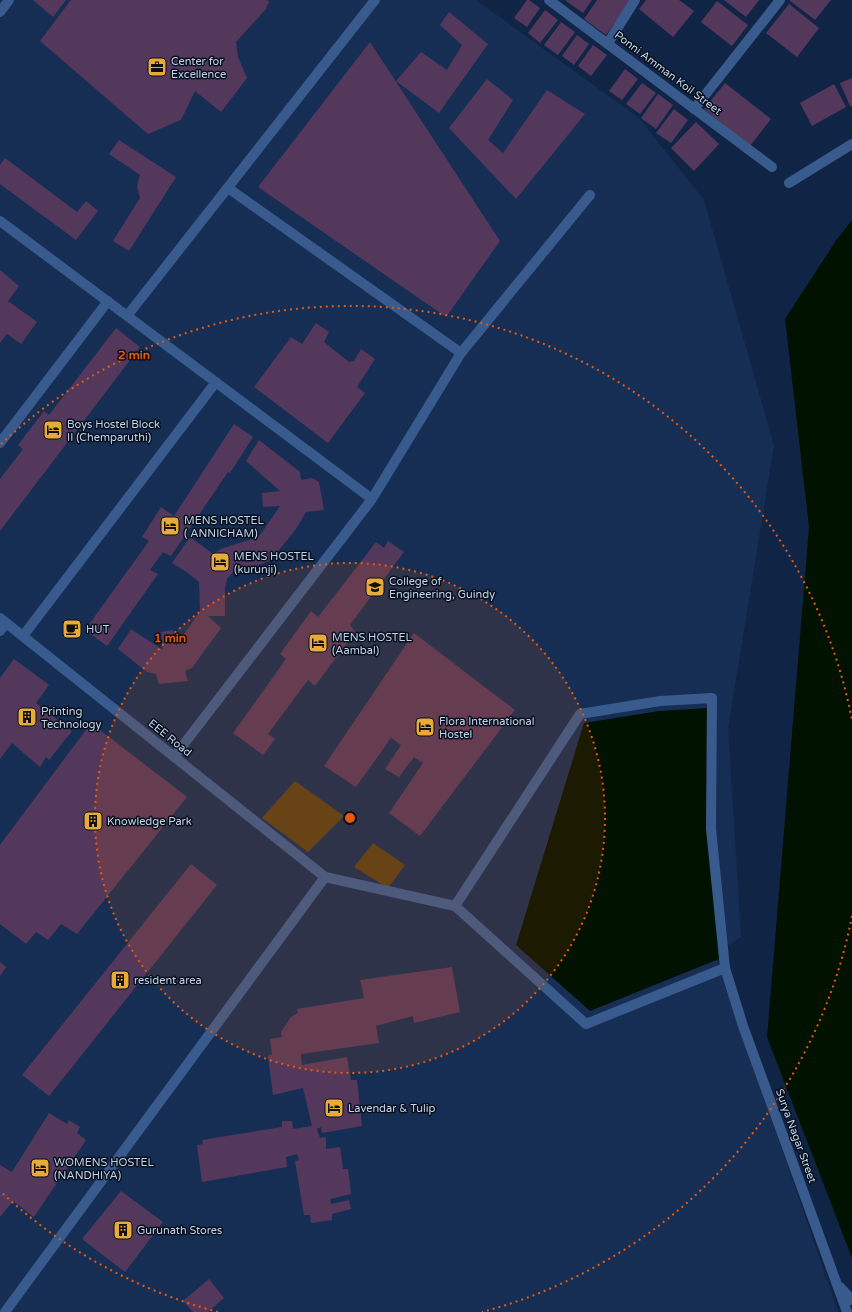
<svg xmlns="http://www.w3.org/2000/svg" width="852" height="1312" font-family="'Varela Round',sans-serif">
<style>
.built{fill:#162e54}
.green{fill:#574018}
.water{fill:#011300}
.building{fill:#54385b}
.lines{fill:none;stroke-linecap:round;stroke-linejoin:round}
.service{stroke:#395a8d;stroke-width:10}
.minor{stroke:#395a8d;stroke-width:10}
.ring{fill:none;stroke:#e8590c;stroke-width:2;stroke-dasharray:2 4}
.labels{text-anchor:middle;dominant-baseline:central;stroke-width:3;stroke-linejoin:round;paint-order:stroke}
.poi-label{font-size:11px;fill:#c5d3e8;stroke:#060f1d;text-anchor:start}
.street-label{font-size:11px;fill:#c5d3e8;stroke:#060f1d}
.centre{fill:#e8590c;stroke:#060f1d;stroke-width:2}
.ring-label{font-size:12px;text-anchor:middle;font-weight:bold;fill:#e8590c;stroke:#060f1d;stroke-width:3;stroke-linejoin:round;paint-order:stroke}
</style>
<rect width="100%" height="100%" fill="#102546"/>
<path class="built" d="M0,0H476L639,118L704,200L774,446L728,728L741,937L715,955L838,1312H0Z"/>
<path class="green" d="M295,781L344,816L308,852L262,818Z
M373,843L405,865L388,888L354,867Z"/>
<path class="water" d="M852,220V1258L767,1037L809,527L785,319L835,242Z
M707,708L719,959L590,1011L516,945L584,723L659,711Z"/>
<path class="building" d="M33,0H66L53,17Z
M71,0H267L269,2L266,9L236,42L238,57L247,78L221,112L195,91L181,120L148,134L40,41Z
M527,0H529L540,8L527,27L514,18Z
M566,0H592L583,13L566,1Z
M597,0H631L606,35L584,19Z
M646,0H679L694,11L673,37L639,9Z
M724,0H759L746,17Z
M789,0H831L815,20Z
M717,1L748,25L732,46L701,22Z
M789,4L819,28L797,57L766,33Z
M545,10L558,20L540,43L528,33Z
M449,12L488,44L439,113L396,81L421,52L447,70L462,45L440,25Z
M561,22L575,32L558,55L544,45Z
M577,35L589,44L574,65L562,56Z
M370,42L500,241L446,317L258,187Z
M593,45L607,55L591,76L578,66Z
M625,69L638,79L622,100L609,91Z
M852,78V106H850L840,83Z
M487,79L513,100L488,140L503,153L547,90L585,114L516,199L449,128Z
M642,83L656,93L640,114L626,104Z
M725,83L771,119L750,146L704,109Z
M834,84L846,107L812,126L800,103Z
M658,94L673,105L656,129L641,118Z
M674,109L688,120L671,143L656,133Z
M696,122L719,144L694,171L671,148Z
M119,140L176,177L129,251L113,241L140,198L137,186L140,175L109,154Z
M5,158L77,212L86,201L98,211L76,240L0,184V165Z
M0,270L19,286L8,301L37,322L21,344L7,334L0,343Z
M316,323L329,332L324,342L349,362L354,361L361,349L375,359L357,387L365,393L328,443L254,387L291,337L302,344Z
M116,328L140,347L0,531V479L23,449L18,445L44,411L49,415Z
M234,424L253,437L230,473L228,472L171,556L163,552L150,570L158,574L107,646L85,630L149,541L142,537L161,507L174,516Z
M259,440L300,472L301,480L312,478L319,482L324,510L306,512L296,529L271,560L261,564L240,569L233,572L227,579L225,588V616H208L221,628L192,668L185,671L188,681L159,684L156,674L147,672L118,649L131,629L163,650L161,632L173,630L176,646L200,611L199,582L188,573L172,563L190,537L213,554L221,549L239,543L258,538L280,506L263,507L262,493L280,491L246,461Z
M388,541L404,552L350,625L355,632L315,686L308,680L268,734L275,739L263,755L233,733L286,659L280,654L311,611L318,617L376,542L384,548Z
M414,633L515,710L420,836L389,813L423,763L414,757L399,777L385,769L401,745L391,738L356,787L324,766Z
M14,659L49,685L36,703L72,731L49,760L46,757L40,767L12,743L0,759V678Z
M91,723L187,797L77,934L61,924L48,940L36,932L26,944L0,924V845Z
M191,864L217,885L49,1096L22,1075Z
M0,962L6,967L0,976Z
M452,967L460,1012L414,1023L413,1016L376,1026L379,1043L301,1054L302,1065L347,1057L351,1080H357L362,1126L322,1133L321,1127L317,1129L320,1138L326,1137V1149L340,1147L343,1169H348L351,1194L330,1199L331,1204L349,1200L351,1209L332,1214V1220L311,1223L310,1215H304L295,1161L299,1160L297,1154L286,1157L287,1167L202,1182L197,1145L203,1144L202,1140L282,1127V1121H292L293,1129L312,1126L303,1088L273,1095L268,1056L272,1054L270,1039L282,1037L281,1032L291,1017L298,1013L297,1009L364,998L360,980Z
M49,1113L67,1124L69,1120L80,1127L77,1133L86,1140L34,1217L13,1201L0,1217V1165L12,1172Z
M121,1191L163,1222L125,1272L82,1239Z
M209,1279L224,1298L208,1312H193L183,1301Z"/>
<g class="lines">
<path class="service" d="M0,12L9,0
M228,188L461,353
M0,221L372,499
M127,316L375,0
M0,443L108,301
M0,618L325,877L455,906L586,1024L725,968L711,829L712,698L660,701L580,714L455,906
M0,631L6,623
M23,636L216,382
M174,757L372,499L461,353L590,195
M5,1312L325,877"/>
<path class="minor" d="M549,0L772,167
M608,43L635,0
M694,109L780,0
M789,183L852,144
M725,968L743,1026L847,1312
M840,1287L852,1300"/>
</g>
<circle cx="350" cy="818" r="255" fill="#e8590c" fill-opacity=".12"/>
<g class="ring">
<circle cx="350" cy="818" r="255"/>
<path d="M852 916A511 511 0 0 1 482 1312M218 1312A511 511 0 0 1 1 1192M1 444A511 511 0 0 1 852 720"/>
</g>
<defs>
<g id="office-square" transform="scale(1)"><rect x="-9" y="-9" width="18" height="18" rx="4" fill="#e8ab37" stroke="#060f1d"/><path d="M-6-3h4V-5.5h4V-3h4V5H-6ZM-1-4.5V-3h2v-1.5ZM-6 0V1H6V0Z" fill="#111"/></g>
<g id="hotel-square" transform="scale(1)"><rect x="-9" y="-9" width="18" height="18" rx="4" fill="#e8ab37" stroke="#060f1d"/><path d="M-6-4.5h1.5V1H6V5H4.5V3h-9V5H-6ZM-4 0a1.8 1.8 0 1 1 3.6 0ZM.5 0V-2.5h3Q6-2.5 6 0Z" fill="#111"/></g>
<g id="university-square" transform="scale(1)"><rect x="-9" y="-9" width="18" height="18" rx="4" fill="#e8ab37" stroke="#060f1d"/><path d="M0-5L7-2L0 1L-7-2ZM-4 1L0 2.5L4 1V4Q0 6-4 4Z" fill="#111"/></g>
<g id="cafe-square" transform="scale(1)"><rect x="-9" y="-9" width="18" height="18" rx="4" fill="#e8ab37" stroke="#060f1d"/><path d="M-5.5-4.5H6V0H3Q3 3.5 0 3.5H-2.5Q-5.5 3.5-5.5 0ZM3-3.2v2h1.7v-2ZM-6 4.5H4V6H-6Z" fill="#111"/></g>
<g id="building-square" transform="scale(1)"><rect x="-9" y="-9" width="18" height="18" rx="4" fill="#e8ab37" stroke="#060f1d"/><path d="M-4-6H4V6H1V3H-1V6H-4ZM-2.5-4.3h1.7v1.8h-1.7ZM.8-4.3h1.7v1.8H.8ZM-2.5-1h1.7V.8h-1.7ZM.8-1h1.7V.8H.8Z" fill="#111"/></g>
</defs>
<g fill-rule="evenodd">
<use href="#office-square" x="157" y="67"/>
<use href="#hotel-square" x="53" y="430"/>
<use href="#hotel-square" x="170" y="526"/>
<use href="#hotel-square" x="220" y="562"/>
<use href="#university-square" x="375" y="587"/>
<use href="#cafe-square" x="72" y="629"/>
<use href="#hotel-square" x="318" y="643"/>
<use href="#building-square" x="27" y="717"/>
<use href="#hotel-square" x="425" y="727"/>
<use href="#building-square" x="93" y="821"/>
<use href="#building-square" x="120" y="980"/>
<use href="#hotel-square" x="334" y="1108"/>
<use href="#hotel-square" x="40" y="1168"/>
<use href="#building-square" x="123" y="1230"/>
</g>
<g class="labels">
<g class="poi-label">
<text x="171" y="61">Center for<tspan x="171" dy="13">Excellence</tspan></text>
<text x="67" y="424">Boys Hostel Block<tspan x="67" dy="13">II (Chemparuthi)</tspan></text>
<text x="184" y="520">MENS HOSTEL<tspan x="184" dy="13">( ANNICHAM)</tspan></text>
<text x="234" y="556">MENS HOSTEL<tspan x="234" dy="13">(kurunji)</tspan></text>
<text x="389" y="581">College of<tspan x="389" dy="13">Engineering, Guindy</tspan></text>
<text x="86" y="629">HUT</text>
<text x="332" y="637">MENS HOSTEL<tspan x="332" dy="13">(Aambal)</tspan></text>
<text x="41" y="711">Printing<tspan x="41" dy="13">Technology</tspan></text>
<text x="439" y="721">Flora International<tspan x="439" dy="13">Hostel</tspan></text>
<text x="107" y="821">Knowledge Park</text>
<text x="134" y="980">resident area</text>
<text x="348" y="1108">Lavendar &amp; Tulip</text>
<text x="54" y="1162">WOMENS HOSTEL<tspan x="54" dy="13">(NANDHIYA)</tspan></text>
<text x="137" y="1230">Gurunath Stores</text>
</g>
<g class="street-label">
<text transform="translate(668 73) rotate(37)">Ponni Amman Koil Street</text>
<text transform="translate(170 738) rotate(39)">EEE Road</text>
<text transform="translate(796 1136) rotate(70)">Surya Nagar Street</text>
</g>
</g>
<circle cx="350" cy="818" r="6" class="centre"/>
<g class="ring-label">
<text x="134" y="359">2 min</text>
<text x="170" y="642">1 min</text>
</g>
</svg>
